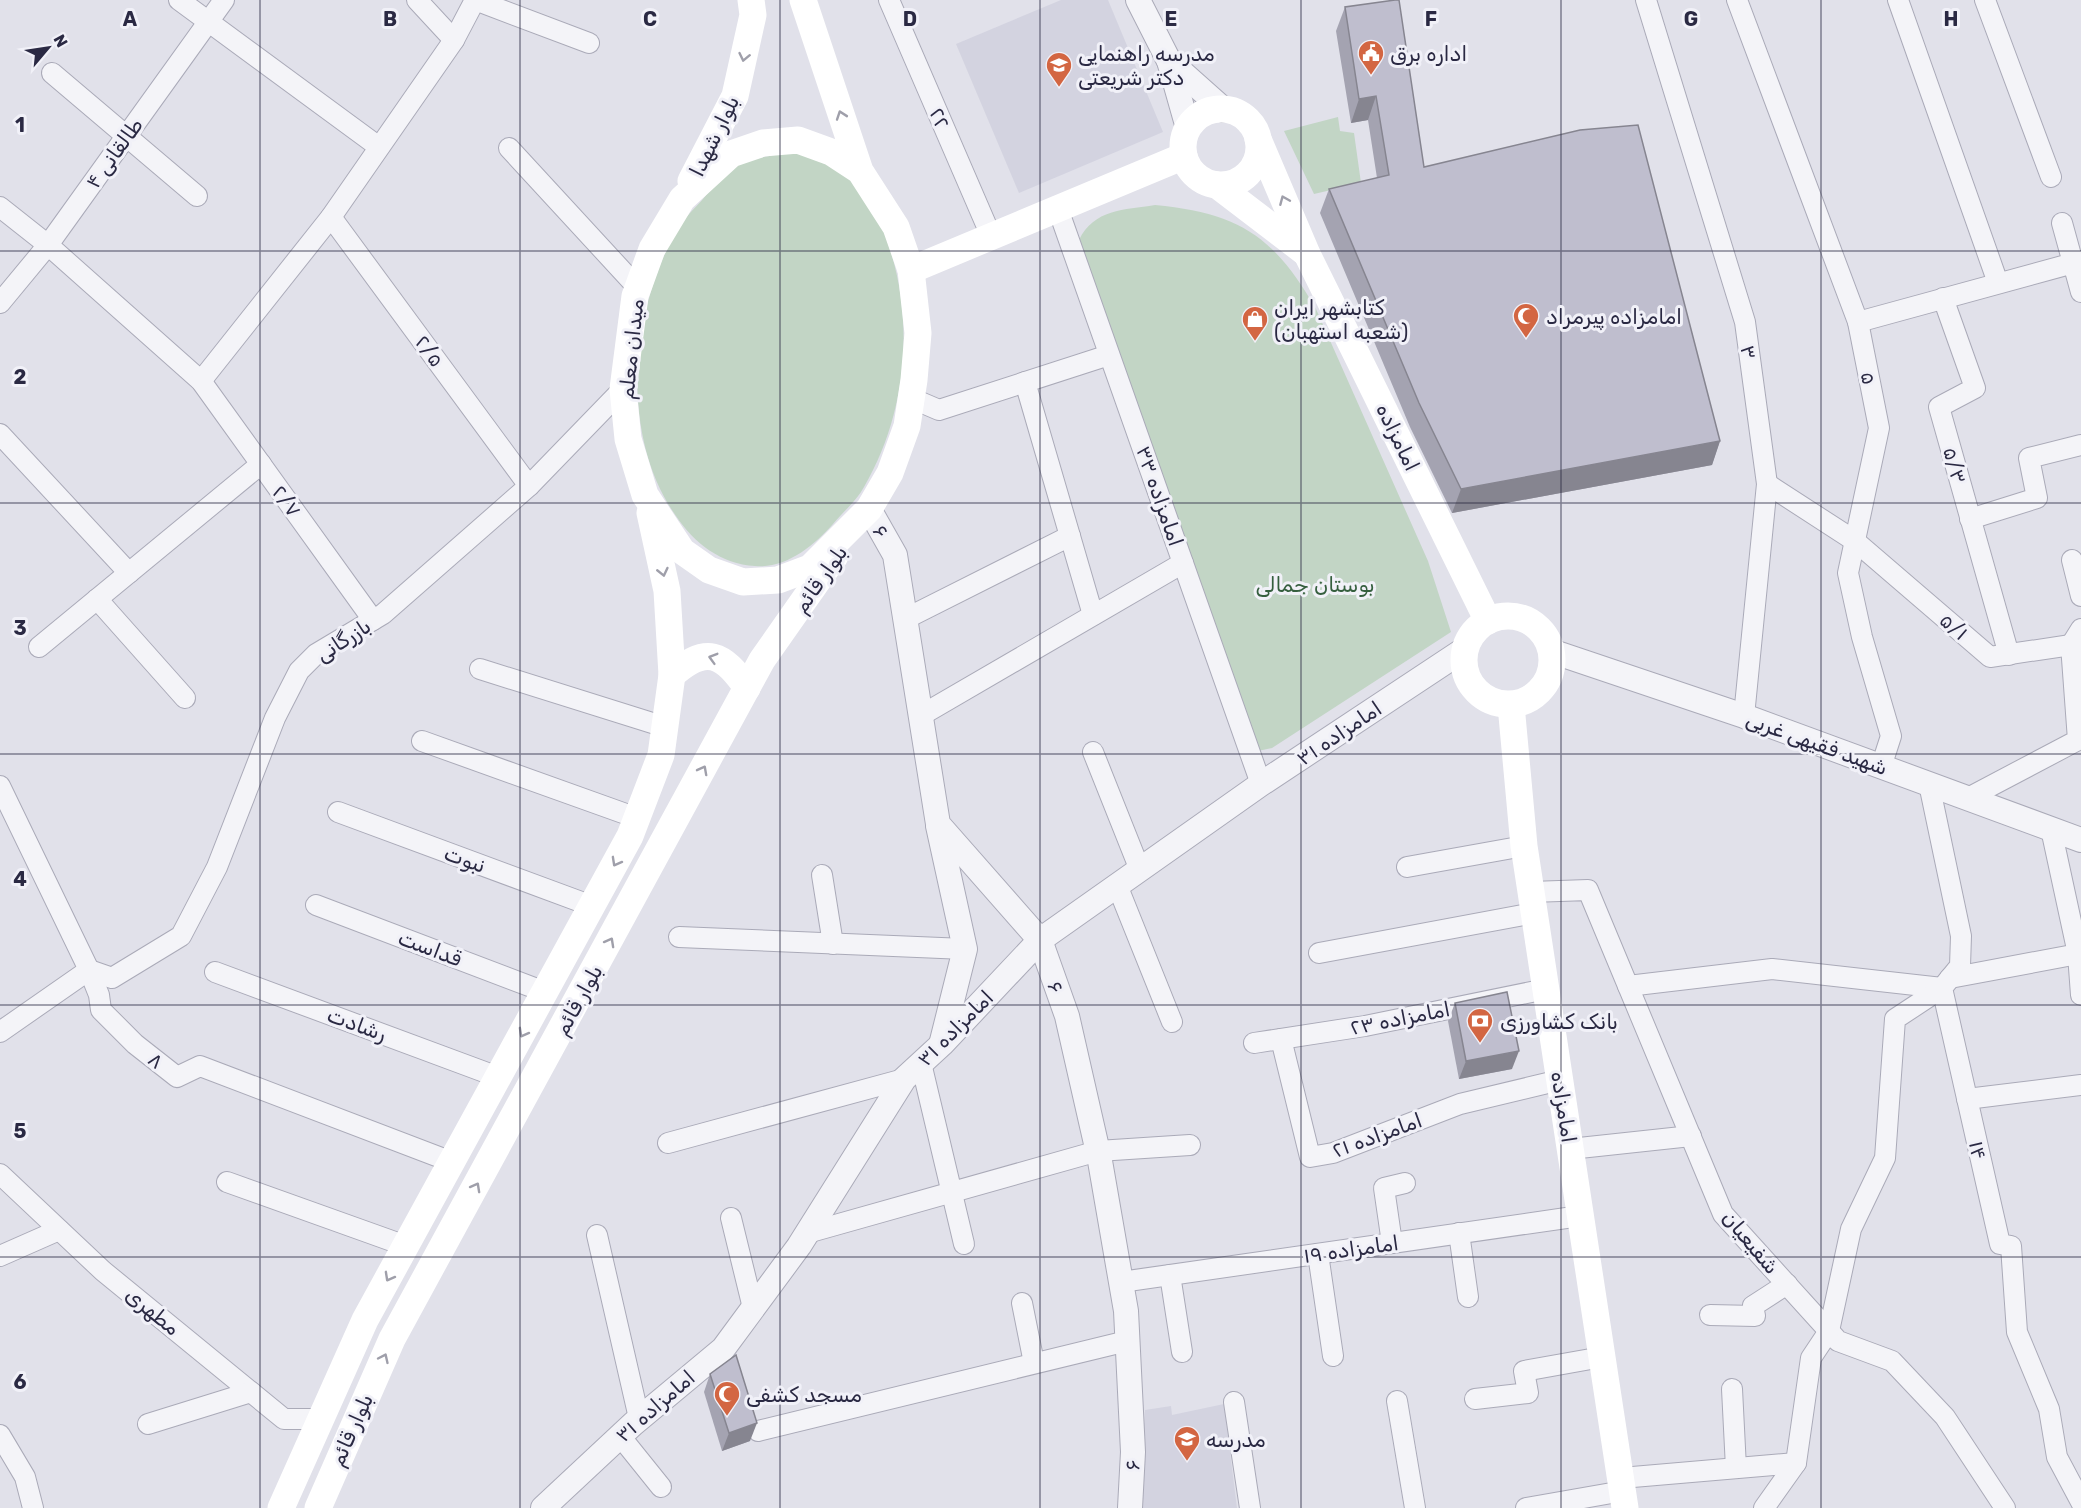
<svg xmlns="http://www.w3.org/2000/svg" width="2081" height="1508" viewBox="0 0 2081 1508" font-family="Rubik,Vazirmatn,sans-serif">
<style>
.built{fill:#d3d3e0}
.green{fill:#c2d5c5}
.lines{fill:none;stroke-linecap:round;stroke-linejoin:round}
.minor-casing{stroke:#aaaab8;stroke-width:22}
.tertiary-casing{stroke:#aaaab8;stroke-width:26}
.minor{stroke:#f4f4f8;stroke-width:20}
.tertiary{stroke:#f4f4f8;stroke-width:24}
.secondary{stroke:#fff;stroke-width:27}
.wall{fill:#a4a3b1}
.shaded-wall{fill:#868590}
.building{fill:#bfbece;stroke:#868590;stroke-width:1.5}
.oneway{stroke:#9f9faa}
.grid{fill:none;stroke:#2a2943;stroke-width:1.5;stroke-opacity:0.55}
.labels{text-anchor:middle;dominant-baseline:central;stroke-width:6;stroke-linejoin:round;paint-order:stroke}
.poi-label{font-size:21px;fill:#2a2943;stroke:#f1f1f8;text-anchor:start}
.street-label{font-size:21px;fill:#2a2943;stroke:#f1f1f8}
.park-label{font-size:21px;fill:#355f3e;stroke:#f1f1f8}
.grid-label{font-size:20px;text-anchor:middle;font-weight:bold;fill:#2a2943;stroke:#f1f1f8;stroke-width:6;stroke-linejoin:round;paint-order:stroke}
</style>
<rect width="100%" height="100%" fill="#e1e1ea"/>
<g class="built">
<polygon points="1061,0 1108,0 1163,132 1019,193 956,44"/>
<polygon points="1224,1404 1237,1508 1140,1508 1145,1410 1171,1406 1172,1415"/>
</g>
<g class="green">
<polygon points="1338,117 1340,131 1354,133 1361,183 1314,194 1284,131"/>
<path d="M790 151C813 159 839 166 857 185 873 202 882 225 889 246 915 325 906 415 864 487 857 500 843 512 833 524 814 546 785 569 755 566 721 564 694 543 676 516 619 435 630 311 678 228 684 218 695 208 703 199 713 187 727 169 742 163 756 157 775 156 790 151Z"/>
<path d="M1155 205C1239 213 1274 236 1316 309L1428 561 1451 632 1272 748 1253 752 1079 240C1094 209 1124 210 1155 205Z"/>
</g>
<g class="lines">
<g class="minor-casing">
<g id="minor">
<polyline points="179,0 379,147"/>
<polyline points="417,0 454,40"/>
<polyline points="889,0 991,236"/>
<polyline points="1646,0 1745,322 1767,484 1744,716"/>
<polyline points="1737,0 1858,322 1879,428 1848,573 1862,637 1891,736 1881,767"/>
<polyline points="1898,0 1998,283"/>
<polyline points="1985,0 2051,177"/>
<polyline points="52,73 197,196"/>
<polyline points="509,148 638,288"/>
<polyline points="0,207 48,245 201,381 373,620"/>
<polyline points="1058,209 1261,784"/>
<polyline points="331,217 529,486"/>
<polyline points="2062,223 2081,292"/>
<polyline points="1943,298 1975,388 1939,407 2009,655"/>
<polyline points="0,303 48,245 224,0"/>
<polyline points="1858,322 2081,261"/>
<polyline points="201,381 331,217 454,40 475,0 589,43"/>
<polyline points="1025,382 1093,615"/>
<polyline points="911,398 939,410 1109,355"/>
<polyline points="0,434 129,573"/>
<polyline points="1767,484 1855,541 1990,657 2071,645"/>
<polyline points="1970,519 2037,498 2029,458 2081,445"/>
<polyline points="2072,560 2081,596"/>
<polyline points="97,599 185,698"/>
<polyline points="905,619 1070,536"/>
<polyline points="2071,645 2081,629"/>
<polyline points="39,647 261,464"/>
<polyline points="480,669 665,727"/>
<polyline points="920,716 1183,563"/>
<polyline points="422,741 637,818"/>
<polyline points="1093,752 1140,870"/>
<polyline points="1929,784 1961,936 1960,966 1942,988 2000,1244 2011,1246 2017,1332 2049,1409 2057,1457 2081,1502"/>
<polyline points="0,786 89,970 99,995 101,1010 135,1044 177,1077 200,1066 452,1162"/>
<polyline points="1968,798 2078,740 2071,645"/>
<polyline points="338,812 592,906"/>
<polyline points="2051,829 2078,954 2081,995"/>
<polyline points="1407,867 1524,846"/>
<polyline points="822,875 833,944"/>
<polyline points="1117,885 1172,1022"/>
<polyline points="1531,892 1588,890 1723,1214 1838,1341 1892,1361 1945,1417 2005,1508"/>
<polyline points="316,905 545,992"/>
<polyline points="679,937 965,949"/>
<polyline points="1319,953 1534,913"/>
<polyline points="89,970 112,978 181,936 217,867 275,718 299,671 316,654 383,614 529,486 623,389"/>
<polyline points="215,972 498,1077"/>
<polyline points="1950,978 2078,954"/>
<polyline points="1628,986 1772,969 1942,988"/>
<polyline points="0,1032 89,970"/>
<polyline points="1281,1039 1310,1157 1333,1153 1460,1104 1560,1080"/>
<polyline points="1254,1043 1365,1026 1546,989"/>
<polyline points="921,1063 964,1244"/>
<polyline points="1967,1099 2081,1085"/>
<polyline points="668,1143 904,1079"/>
<polyline points="1570,1149 1691,1136"/>
<polyline points="0,1174 103,1271 284,1419 319,1419"/>
<polyline points="227,1182 406,1246"/>
<polyline points="731,1218 753,1308"/>
<polyline points="807,1233 1098,1151 1190,1145"/>
<polyline points="1459,1233 1468,1297"/>
<polyline points="597,1235 639,1418"/>
<polyline points="1392,1243 1384,1188 1405,1183"/>
<polyline points="1318,1254 1333,1356"/>
<polyline points="0,1256 59,1230"/>
<polyline points="1170,1275 1182,1352"/>
<polyline points="1121,1282 1580,1216"/>
<polyline points="1022,1303 1034,1363"/>
<polyline points="1710,1315 1755,1316 1753,1306 1787,1284"/>
<polyline points="1732,1389 1736,1468"/>
<polyline points="1475,1399 1528,1393 1524,1371 1602,1357"/>
<polyline points="1397,1401 1415,1508"/>
<polyline points="1234,1402 1250,1508"/>
<polyline points="148,1424 251,1392"/>
<polyline points="758,1431 1127,1341"/>
<polyline points="0,1435 25,1477 33,1508"/>
<polyline points="620,1436 661,1487"/>
<polyline points="1621,1478 1796,1463"/>
<polyline points="1526,1508 1623,1491"/>
<polyline points="1764,1508 1796,1463 1811,1358 1829,1331 1851,1229 1885,1158 1895,1019 1942,988"/>
</g>
</g>
<g class="tertiary-casing">
<g id="tertiary">
<polyline points="1138,0 1169,61 1188,128"/>
<polyline points="1169,61 1224,110"/>
<polyline points="869,509 895,555 938,824 1040,940 1067,1016 1100,1161 1126,1311 1133,1452 1130,1508"/>
<polyline points="1551,651 1744,716 2081,840"/>
<polyline points="938,826 965,949 942,1041"/>
<polyline points="543,1508 633,1424 723,1349 799,1246 904,1079 942,1044 1040,940 1261,784 1465,649"/>
</g>
</g>
<use href="#minor" class="minor"/>
<use href="#tertiary" class="tertiary"/>
<g class="secondary">
<polyline points="803,0 860,171 896,227 911,270 918,333 914,380 907,426 890,473 869,509 810,568 778,580 743,582 709,570 682,551 645,495 628,439 623,389 635,296 652,249 682,199 731,154 763,143 798,140 831,152 860,171"/>
<circle cx="1221" cy="147" r="38"/>
<polyline points="1258,139 1307,254 1488,621"/>
<polyline points="691,181 735,96 753,15 751,0"/>
<polyline points="1217,185 1306,253"/>
<polyline points="911,270 1184,156"/>
<circle cx="1508" cy="660" r="44"/>
<path d="M672 675C706 645 723 653 747 688"/>
<polyline points="1511,705 1524,846 1625,1508"/>
<polyline points="281,1508 365,1320 630,836 661,755 672,675 667,591 650,513"/>
<polyline points="318,1508 392,1339 762,660 835,556"/>
</g>
</g>
<g class="wall">
<polygon points="1345,7 1424,167 1720,441 1712,465 1452,513 1410,427 1320,213 1329,189 1377,178 1368,120 1351,123 1336,31"/>
<polygon points="1455,1003 1512,1069 1459,1079 1448,1021"/>
<polygon points="710,1374 750,1441 722,1451 704,1392"/>
</g>
<g class="shaded-wall">
<polygon points="1376,96 1368,120 1351,123 1359,99"/>
<polygon points="1720,441 1712,465 1452,513 1461,489"/>
<polygon points="1519,1051 1512,1069 1459,1079 1466,1061"/>
<polygon points="757,1423 750,1441 722,1451 729,1433"/>
</g>
<g class="building">
<polygon points="1395,0 1399,0 1424,167 1580,130 1638,125 1720,441 1461,489 1419,403 1329,189 1389,175 1376,96 1359,99 1345,7"/>
<polygon points="1507,992 1519,1051 1466,1061 1455,1003"/>
<polygon points="736,1355 757,1423 729,1433 710,1374"/>
</g>
<defs><path id="oneway-chevron" d="M-2-3.5L2.5 0L-2 3.5" fill="none" stroke-width="1.6" stroke-linecap="round" stroke-linejoin="round" transform="scale(1.5)"/></defs>
<g class="oneway">
<use href="#oneway-chevron" transform="translate(744 57) rotate(102)"/>
<use href="#oneway-chevron" transform="translate(841 115) rotate(-109)"/>
<use href="#oneway-chevron" transform="translate(1284 200) rotate(-113)"/>
<use href="#oneway-chevron" transform="translate(663 572) rotate(77)"/>
<use href="#oneway-chevron" transform="translate(713 658) rotate(-164)"/>
<use href="#oneway-chevron" transform="translate(703 770) rotate(-62)"/>
<use href="#oneway-chevron" transform="translate(616 862) rotate(119)"/>
<use href="#oneway-chevron" transform="translate(610 942) rotate(-61)"/>
<use href="#oneway-chevron" transform="translate(523 1033) rotate(119)"/>
<use href="#oneway-chevron" transform="translate(476 1187) rotate(-61)"/>
<use href="#oneway-chevron" transform="translate(389 1277) rotate(119)"/>
<use href="#oneway-chevron" transform="translate(384 1358) rotate(-65)"/>
</g>
<path class="grid" d="M260 0V1508M520 0V1508M780 0V1508M1040 0V1508M1301 0V1508M1561 0V1508M1821 0V1508M0 251H2081M0 503H2081M0 754H2081M0 1005H2081M0 1257H2081"/>
<defs>
<g id="civic-pin" transform="scale(1.35)"><path d="M0 17L-7.5 6A9.5 9.5 0 1 1 7.5 6Z" fill="#d36642" stroke="#f1f1f8"/><path d="M-.6-6.5H3V-4.5H.6V-3L4-1V1h2V6H-6V1h2V-1L-.6-3ZM-1.2 2.5V6h2.4V2.5Z" fill="#fff"/></g>
<g id="school-pin" transform="scale(1.35)"><path d="M0 17L-7.5 6A9.5 9.5 0 1 1 7.5 6Z" fill="#d36642" stroke="#f1f1f8"/><path d="M0-5L7-2L0 1L-7-2ZM-4 1L0 2.5L4 1V4Q0 6-4 4Z" fill="#fff"/></g>
<g id="mosque-pin" transform="scale(1.35)"><path d="M0 17L-7.5 6A9.5 9.5 0 1 1 7.5 6Z" fill="#d36642" stroke="#f1f1f8"/><path d="M3.5-4.9A6 6 0 1 0 3.5 4.9A5 5 0 1 1 3.5-4.9Z" fill="#fff"/></g>
<g id="shop-pin" transform="scale(1.35)"><path d="M0 17L-7.5 6A9.5 9.5 0 1 1 7.5 6Z" fill="#d36642" stroke="#f1f1f8"/><path d="M-5-2.5h2.3a2.7 3.5 0 0 1 5.4 0H5L5.5 6h-11ZM-1.5-2.5h3a1.5 2.3 0 0 0-3 0Z" fill="#fff"/></g>
<g id="bank-pin" transform="scale(1.35)"><path d="M0 17L-7.5 6A9.5 9.5 0 1 1 7.5 6Z" fill="#d36642" stroke="#f1f1f8"/><path d="M-6-4H6V4H-6ZM0-2.3a2.3 2.3 0 1 0 0 4.6a2.3 2.3 0 1 0 0-4.6Z" fill="#fff"/></g>
</defs>
<g fill-rule="evenodd">
<use href="#civic-pin" x="1371" y="53"/>
<use href="#school-pin" x="1059" y="65"/>
<use href="#mosque-pin" x="1526" y="316"/>
<use href="#shop-pin" x="1255" y="319"/>
<use href="#bank-pin" x="1480" y="1021"/>
<use href="#mosque-pin" x="727" y="1394"/>
<use href="#school-pin" x="1187" y="1439"/>
</g>
<g class="labels">
<g class="poi-label">
<text x="1078" y="53">مدرسه راهنمایی<tspan x="1078" dy="24">دکتر شریعتی</tspan></text>
<text x="1390" y="53">اداره برق</text>
<text x="1274" y="307">کتابشهر ایران<tspan x="1274" dy="24">(شعبه استهبان)</tspan></text>
<text x="1546" y="316">امامزاده پیرمراد</text>
<text x="1500" y="1021">بانک کشاورزی</text>
<text x="746" y="1394">مسجد کشفی</text>
<text x="1206" y="1439">مدرسه</text>
</g>
<g class="street-label">
<text transform="translate(940 118) rotate(67)">۲۲</text>
<text transform="translate(714 136) rotate(-64)">بلوار شهدا</text>
<text transform="translate(114 153) rotate(-54)">طالقانی ۴</text>
<text transform="translate(631 349) rotate(-84)">میدان معلم</text>
<text transform="translate(430 351) rotate(54)">۲/۵</text>
<text transform="translate(1749 352) rotate(82)">۳</text>
<text transform="translate(1869 378) rotate(79)">۵</text>
<text transform="translate(1398 437) rotate(64)">امامزاده</text>
<text transform="translate(1955 465) rotate(74)">۵/۳</text>
<text transform="translate(1160 496) rotate(71)">امامزاده ۳۳</text>
<text transform="translate(287 501) rotate(54)">۲/۷</text>
<text transform="translate(881 531) rotate(60)">۶</text>
<text transform="translate(820 579) rotate(-55)">بلوار قائم</text>
<text transform="translate(1954 626) rotate(41)">۵/۱</text>
<text transform="translate(343 640) rotate(-33)">بازرگانی</text>
<text transform="translate(1339 733) rotate(-34)">امامزاده ۳۱</text>
<text transform="translate(1817 743) rotate(20)">شهید فقیهی غربی</text>
<text transform="translate(465 859) rotate(20)">نبوت</text>
<text transform="translate(430 948) rotate(21)">قداست</text>
<text transform="translate(1056 987) rotate(70)">۶</text>
<text transform="translate(578 1000) rotate(-61)">بلوار قائم</text>
<text transform="translate(1400 1018) rotate(-11)">امامزاده ۲۳</text>
<text transform="translate(357 1024) rotate(20)">رشادت</text>
<text transform="translate(955 1028) rotate(-45)">امامزاده ۳۱</text>
<text transform="translate(156 1060) rotate(38)">۸</text>
<text transform="translate(1564 1107) rotate(81)">امامزاده</text>
<text transform="translate(1377 1135) rotate(-20)">امامزاده ۲۱</text>
<text transform="translate(1978 1150) rotate(77)">۱۴</text>
<text transform="translate(1751 1242) rotate(50)">شفیعیان</text>
<text transform="translate(1351 1249) rotate(-8)">امامزاده ۱۹</text>
<text transform="translate(153 1311) rotate(39)">مطهری</text>
<text transform="translate(655 1406) rotate(-41)">امامزاده ۳۱</text>
<text transform="translate(351 1430) rotate(-66)">بلوار قائم</text>
<text transform="translate(1132 1465) rotate(-88)">۶</text>
</g>
<g class="park-label">
<text x="1315" y="584">بوستان جمالی</text>
</g>
</g>
<g class="grid-label">
<text x="130" y="26">A</text>
<text x="390" y="26">B</text>
<text x="650" y="26">C</text>
<text x="910" y="26">D</text>
<text x="1171" y="26">E</text>
<text x="1431" y="26">F</text>
<text x="1691" y="26">G</text>
<text x="1951" y="26">H</text>
<text x="20" y="132">1</text>
<text x="20" y="384">2</text>
<text x="20" y="635">3</text>
<text x="20" y="886">4</text>
<text x="20" y="1138">5</text>
<text x="20" y="1389">6</text>
</g>
<g transform="translate(48 48) rotate(61)" stroke="#f1f1f8" stroke-width="4.5" paint-order="stroke">
<path d="M0-4.5L10 22L0 15L-10 22Z" fill="#2a2943"/>
<text y="-9" font-size="16" font-weight="bold" text-anchor="middle" fill="#2a2943">N</text>
</g>
</svg>
